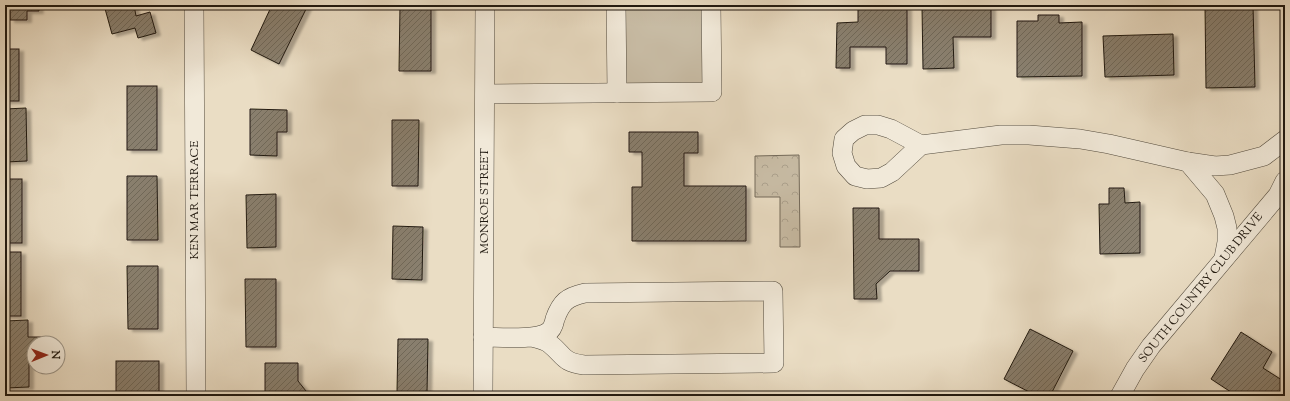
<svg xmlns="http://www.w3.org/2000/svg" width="1290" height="401" viewBox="0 0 1290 401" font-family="'Sorts Mill Goudy',serif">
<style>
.green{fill:#c8bca5;stroke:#746a5a}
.forest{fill:url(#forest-crowns);stroke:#746a5a}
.building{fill:url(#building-hatch);stroke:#201910;filter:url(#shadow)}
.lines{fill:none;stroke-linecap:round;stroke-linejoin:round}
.minor-casing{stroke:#524a3d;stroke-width:20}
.minor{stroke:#f1e9d9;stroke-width:19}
.labels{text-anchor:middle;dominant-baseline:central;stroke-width:3;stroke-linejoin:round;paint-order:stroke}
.street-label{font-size:12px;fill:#201910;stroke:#f1e9d9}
</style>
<defs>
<pattern id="forest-crowns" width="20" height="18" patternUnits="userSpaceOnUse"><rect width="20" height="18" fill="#c8bca5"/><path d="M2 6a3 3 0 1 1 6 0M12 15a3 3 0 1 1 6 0" fill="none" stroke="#aca18d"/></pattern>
<pattern id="building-hatch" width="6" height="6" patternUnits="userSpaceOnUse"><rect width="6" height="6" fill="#897f6e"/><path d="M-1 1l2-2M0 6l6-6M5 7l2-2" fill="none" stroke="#706759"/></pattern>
<filter id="shadow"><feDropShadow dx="4.5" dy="2.5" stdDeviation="1" flood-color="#0004"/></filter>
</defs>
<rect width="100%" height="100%" fill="#eaddc4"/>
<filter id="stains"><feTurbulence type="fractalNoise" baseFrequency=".005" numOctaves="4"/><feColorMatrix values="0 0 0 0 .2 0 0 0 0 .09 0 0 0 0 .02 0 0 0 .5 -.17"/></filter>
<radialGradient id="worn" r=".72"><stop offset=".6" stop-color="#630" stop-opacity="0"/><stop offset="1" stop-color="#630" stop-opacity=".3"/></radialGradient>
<polygon class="green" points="616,5 711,5 712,92 617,93"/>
<polygon class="forest" points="799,155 800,247 780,247 780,197 755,197 755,156"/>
<g class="building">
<polygon points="5,5 38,5 39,11 27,11 27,20 10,20 10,11 5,11"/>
<polygon points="104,5 134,5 136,16 150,12 156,33 138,38 135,28 112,34"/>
<polygon points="272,5 308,5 279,64 251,50"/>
<polygon points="400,5 431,5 431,71 399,71"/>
<polygon points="1253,5 1255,87 1206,88 1205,6"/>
<polygon points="991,6 991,37 953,37 954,68 923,69 922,7"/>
<polygon points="858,7 907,7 907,64 886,64 886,47 850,47 850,68 836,68 837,23 858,22"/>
<polygon points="1038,15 1059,15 1059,23 1082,22 1082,76 1017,77 1017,21 1038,21"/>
<polygon points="1173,34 1174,75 1105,77 1103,36"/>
<rect x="5" y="49" width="14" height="52"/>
<rect x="127" y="86" width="30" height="64"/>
<polygon points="26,108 27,161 5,162 5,109"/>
<polygon points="250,109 287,110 287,132 277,132 277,156 250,155"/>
<polygon points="392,120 419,120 418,186 392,186"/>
<polygon points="629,132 698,132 698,153 684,153 684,186 746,186 746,241 632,241 632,187 642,187 642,152 629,152"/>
<polygon points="127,176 157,176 158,240 127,240"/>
<rect x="5" y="179" width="17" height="64"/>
<polygon points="1109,188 1124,188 1125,203 1140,202 1140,253 1100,254 1099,204 1109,204"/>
<polygon points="276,194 276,247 247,248 246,195"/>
<polygon points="853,208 879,208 879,239 919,239 919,271 890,271 876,284 877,299 854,299"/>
<polygon points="393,226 423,227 422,280 392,279"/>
<rect x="5" y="252" width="16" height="64"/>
<polygon points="127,266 158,266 158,329 128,329"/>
<polygon points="245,279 276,279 276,347 246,347"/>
<polygon points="28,320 28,337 41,337 41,343 34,343 34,361 29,361 29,387 5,388 5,321"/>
<polygon points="1030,329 1073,351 1050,396 1037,396 1004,379"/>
<polygon points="1241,332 1272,352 1263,368 1285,382 1284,396 1237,396 1211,379"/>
<polygon points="398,339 428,339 427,393 397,392"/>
<rect x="116" y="361" width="43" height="35"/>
<polygon points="265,363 298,363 298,381 310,396 265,396"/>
</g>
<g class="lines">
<g class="minor-casing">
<g id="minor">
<polyline points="194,5 196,396"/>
<polyline points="616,5 617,93"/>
<polyline points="485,94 712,92 711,5"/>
<polyline points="921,145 892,172 881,178 867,179 855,176 846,166 842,153 844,139 853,131 865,125 878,125 891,129 921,145 1001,135 1029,135 1080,139 1109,144 1188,162 1215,166 1230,165 1264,156 1285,140"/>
<polyline points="1188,162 1215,194 1224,216 1227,228 1227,242 1224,258"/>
<path d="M483 337C499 337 535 341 548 332 552 330 554 324 555 319 561 302 567 297 585 293L773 291 774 363 584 365C562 362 565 356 550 344 545 340 538 339 532 337"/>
<polyline points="483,396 485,5"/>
<polyline points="1120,396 1135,369 1151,346 1278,195 1285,181"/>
</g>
</g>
<use href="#minor" class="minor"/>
</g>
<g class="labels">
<g class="street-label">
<text transform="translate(195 200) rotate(-90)">KEN MAR TERRACE</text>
<text transform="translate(485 201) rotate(-90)">MONROE STREET</text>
<text transform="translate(1201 288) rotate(-51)">SOUTH COUNTRY CLUB DRIVE</text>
</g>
</g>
<rect width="1290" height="401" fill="none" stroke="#eaddc4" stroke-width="20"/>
<rect x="6" y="6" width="1278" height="389" fill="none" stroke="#201910" stroke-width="2"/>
<rect x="10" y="10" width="1270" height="381" fill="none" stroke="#201910"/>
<g transform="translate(46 355) rotate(89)"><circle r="19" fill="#f1e9d9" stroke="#9d9689"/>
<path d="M0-3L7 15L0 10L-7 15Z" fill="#8f2418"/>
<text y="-6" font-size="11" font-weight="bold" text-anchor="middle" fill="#201910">N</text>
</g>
<rect width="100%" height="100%" filter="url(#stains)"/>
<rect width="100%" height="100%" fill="url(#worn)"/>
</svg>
